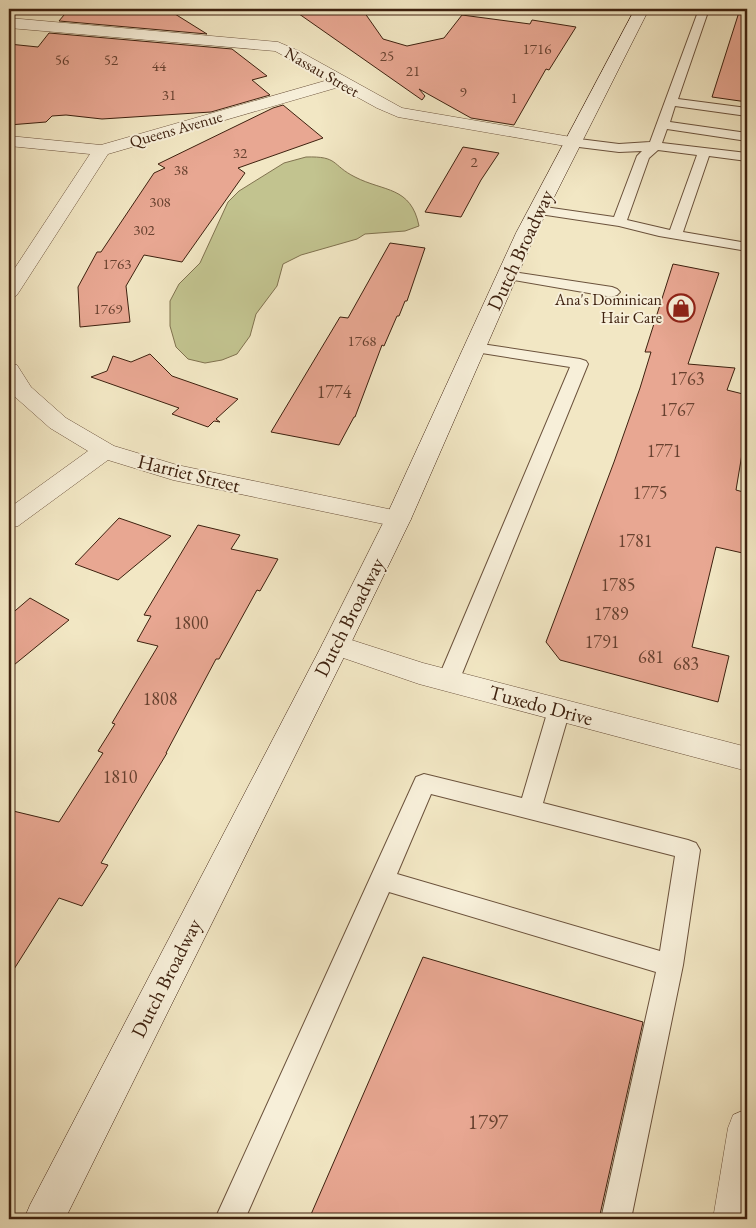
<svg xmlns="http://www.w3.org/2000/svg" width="756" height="1228" viewBox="0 0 756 1228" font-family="'EB Garamond',serif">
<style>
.green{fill:#c2c38f;stroke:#80724f}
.building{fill:#e8a792;stroke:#3e210f}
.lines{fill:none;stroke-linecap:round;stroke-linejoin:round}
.service-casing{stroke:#6b523c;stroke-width:2}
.minor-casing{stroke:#6b523c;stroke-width:1}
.secondary-casing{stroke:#3e210f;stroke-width:1}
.service{fill:#f7efd9;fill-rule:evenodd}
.minor{fill:#f7efd9;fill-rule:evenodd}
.secondary{fill:#f7efd9;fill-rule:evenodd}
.labels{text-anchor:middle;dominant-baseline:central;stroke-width:4;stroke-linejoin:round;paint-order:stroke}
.far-number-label{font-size:15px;fill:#684230}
.far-street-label{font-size:16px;fill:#3e210f;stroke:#f7efd9}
.far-poi-label{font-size:16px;fill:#3e210f;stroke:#f7efd9;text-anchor:end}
.number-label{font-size:18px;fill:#684230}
.street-label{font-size:20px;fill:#3e210f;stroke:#f7efd9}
.near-number-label{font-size:21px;fill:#684230}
</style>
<rect width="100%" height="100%" fill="#f2e7c4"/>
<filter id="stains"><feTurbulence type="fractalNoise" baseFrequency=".004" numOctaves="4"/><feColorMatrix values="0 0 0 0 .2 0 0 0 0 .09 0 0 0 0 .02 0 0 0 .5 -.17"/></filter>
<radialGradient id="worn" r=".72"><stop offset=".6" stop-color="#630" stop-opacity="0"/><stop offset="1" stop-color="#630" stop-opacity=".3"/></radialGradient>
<path class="green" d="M306 157C339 156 331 165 355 177 384 192 411 186 419 226L405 231 365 234 357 239 301 255 283 264 277 286 256 314 250 336 237 354 222 360 205 363 188 359 176 347 170 326V301L179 284 200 263 228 202 239 191 284 163Z"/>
<g class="building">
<polygon points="69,9 167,9 207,34 59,21"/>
<polygon points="292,9 362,9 383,39 407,46 444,38 462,15 530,24 532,20 576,27 549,70 546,69 514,125 471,118 419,89 425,96 422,100"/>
<polygon points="740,9 747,9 747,102 712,97"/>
<polygon points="49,33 232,49 267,76 252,80 270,95 211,112 102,119 66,115 52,116 46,122 9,125 9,44 38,47"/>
<polygon points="283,105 323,138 238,168 245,173 182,262 144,255 126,286 130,322 80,327 78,287 97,252 101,252 154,173 165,168 158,164 273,108"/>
<polygon points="463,147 499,153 481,180 461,217 425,212"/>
<polygon points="390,243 425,248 407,301 405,301 399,316 397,316 384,346 382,345 355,417 354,417 339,445 271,432 340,317 348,318"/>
<polygon points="673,264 719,273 688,364 735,368 727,390 747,395 747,424 736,490 747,493 747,554 716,547 692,647 729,656 718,702 560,660 546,642 614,462 640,388 651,352 645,352"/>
<polygon points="150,354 172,376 238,399 216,419 220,422 214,421 208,427 172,414 179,408 91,377 107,371 113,356 131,362"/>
<polygon points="119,518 171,536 118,580 75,564"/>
<polygon points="198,525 240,535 231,549 278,559 260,591 257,590 219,659 216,659 166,753 167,753 101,863 108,865 82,906 59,898 9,977 9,810 59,822 103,753 98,751 115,724 112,723 158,646 137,641 151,616 144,615"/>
<polygon points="30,598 69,620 9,669 9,616"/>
<polygon points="423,957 643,1022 599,1219 309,1219"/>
</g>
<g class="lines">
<g class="service-casing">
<g id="service">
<path d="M699 9H709L678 99 747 108V116L675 106 670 122 747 133V141L667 129 662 143 747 153V161L709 156 683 232 747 243V251L659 236 619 226 533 213 531 210 533 207 538 206 614 217 637 156 642 151 619 152 571 146 565 142 571 138 619 144 650 142ZM658 150 697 155 670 230 627 220 649 158Z"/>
<polygon points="507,271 612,287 617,289 620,292 617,295 612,297 502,278 500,275 502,272"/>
<polygon points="475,343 580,359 586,361 588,364 459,681 455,687 448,689 441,687 437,681 570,367 469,351 467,348 469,345"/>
<path d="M559 702 567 704 570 710 543 803 688 840 696 843 700 850 683 965 631 1219H601L656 972 389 892 245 1219H215L416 777 424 774 522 798 548 710 551 704ZM431 794 675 856 660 951 397 874Z"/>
</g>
</g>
<g class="minor-casing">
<g id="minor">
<polygon points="9,18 278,42 299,51 402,108 571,137 577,138 580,142 577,146 571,147 398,117 377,108 339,87 108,154 19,292 16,296 9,298 9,277 90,154 9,146 9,136 101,145 328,80 275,51 9,28"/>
<polygon points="9,363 17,365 31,387 66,418 114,446 177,465 398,511 407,513 411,519 407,525 398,527 173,480 108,460 18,526 9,528 9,508 88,451 50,428 14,396 9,388"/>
<polygon points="336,635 423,663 747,747 747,771 419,684 326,652 322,645 326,638"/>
<polygon points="747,1109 747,1219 713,1219 728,1128 733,1115"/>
</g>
</g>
<g class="secondary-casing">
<polygon id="secondary" points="635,9 649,9 536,233 411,519 350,645 65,1219 24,1219 30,1205 322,645 385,519 516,233"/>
</g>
<use href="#service" class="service"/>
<use href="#minor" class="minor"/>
<use href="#secondary" class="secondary"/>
</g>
<defs>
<g id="shop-ring" transform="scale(1.4375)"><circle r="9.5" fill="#f7efd9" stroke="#8f2418" stroke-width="1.5"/><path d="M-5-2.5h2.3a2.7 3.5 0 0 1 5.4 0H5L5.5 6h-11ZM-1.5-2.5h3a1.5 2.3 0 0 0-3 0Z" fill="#8f2418"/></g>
</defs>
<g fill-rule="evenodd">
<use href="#shop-ring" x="681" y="308"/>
</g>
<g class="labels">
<g class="far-number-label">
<text x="537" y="48">1716</text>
<text x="387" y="55">25</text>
<text x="62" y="59">56</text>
<text x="111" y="59">52</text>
<text x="159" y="65">44</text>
<text x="413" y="70">21</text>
<text x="463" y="91">9</text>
<text x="169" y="94">31</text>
<text x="514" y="97">1</text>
<text x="240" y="152">32</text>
<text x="474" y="161">2</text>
<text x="181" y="169">38</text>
<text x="160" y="201">308</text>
<text x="144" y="229">302</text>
<text x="117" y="263">1763</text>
<text x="108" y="308">1769</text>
<text x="362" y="340">1768</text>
</g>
<g class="far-street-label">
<text transform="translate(322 72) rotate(30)">Nassau Street</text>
<text transform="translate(176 129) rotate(-16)">Queens Avenue</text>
</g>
<g class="far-poi-label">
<text x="662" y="299">Ana's Dominican<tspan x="662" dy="18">Hair Care</tspan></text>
</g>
<g class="number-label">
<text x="687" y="378">1763</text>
<text x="334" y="391">1774</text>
<text x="677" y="409">1767</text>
<text x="664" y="450">1771</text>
<text x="650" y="492">1775</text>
<text x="635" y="540">1781</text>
<text x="618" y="584">1785</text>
<text x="611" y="613">1789</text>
<text x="191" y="622">1800</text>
<text x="602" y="641">1791</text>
<text x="651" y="656">681</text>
<text x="686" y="663">683</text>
<text x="160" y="698">1808</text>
<text x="120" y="776">1810</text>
</g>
<g class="street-label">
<text transform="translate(520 250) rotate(-65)">Dutch Broadway</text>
<text transform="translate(189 473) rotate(14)">Harriet Street</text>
<text transform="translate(349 617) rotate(-63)">Dutch Broadway</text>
<text transform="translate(541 705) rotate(15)">Tuxedo Drive</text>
<text transform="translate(166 978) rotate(-63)">Dutch Broadway</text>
</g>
<g class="near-number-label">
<text x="488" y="1121">1797</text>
</g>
</g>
<rect width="756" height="1228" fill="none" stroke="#f2e7c4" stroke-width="30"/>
<rect x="10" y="10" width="736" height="1208" fill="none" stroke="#3e210f" stroke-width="2.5"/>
<rect x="15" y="15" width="726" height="1198" fill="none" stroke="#3e210f"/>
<rect width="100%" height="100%" filter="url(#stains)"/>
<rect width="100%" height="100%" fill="url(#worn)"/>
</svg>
